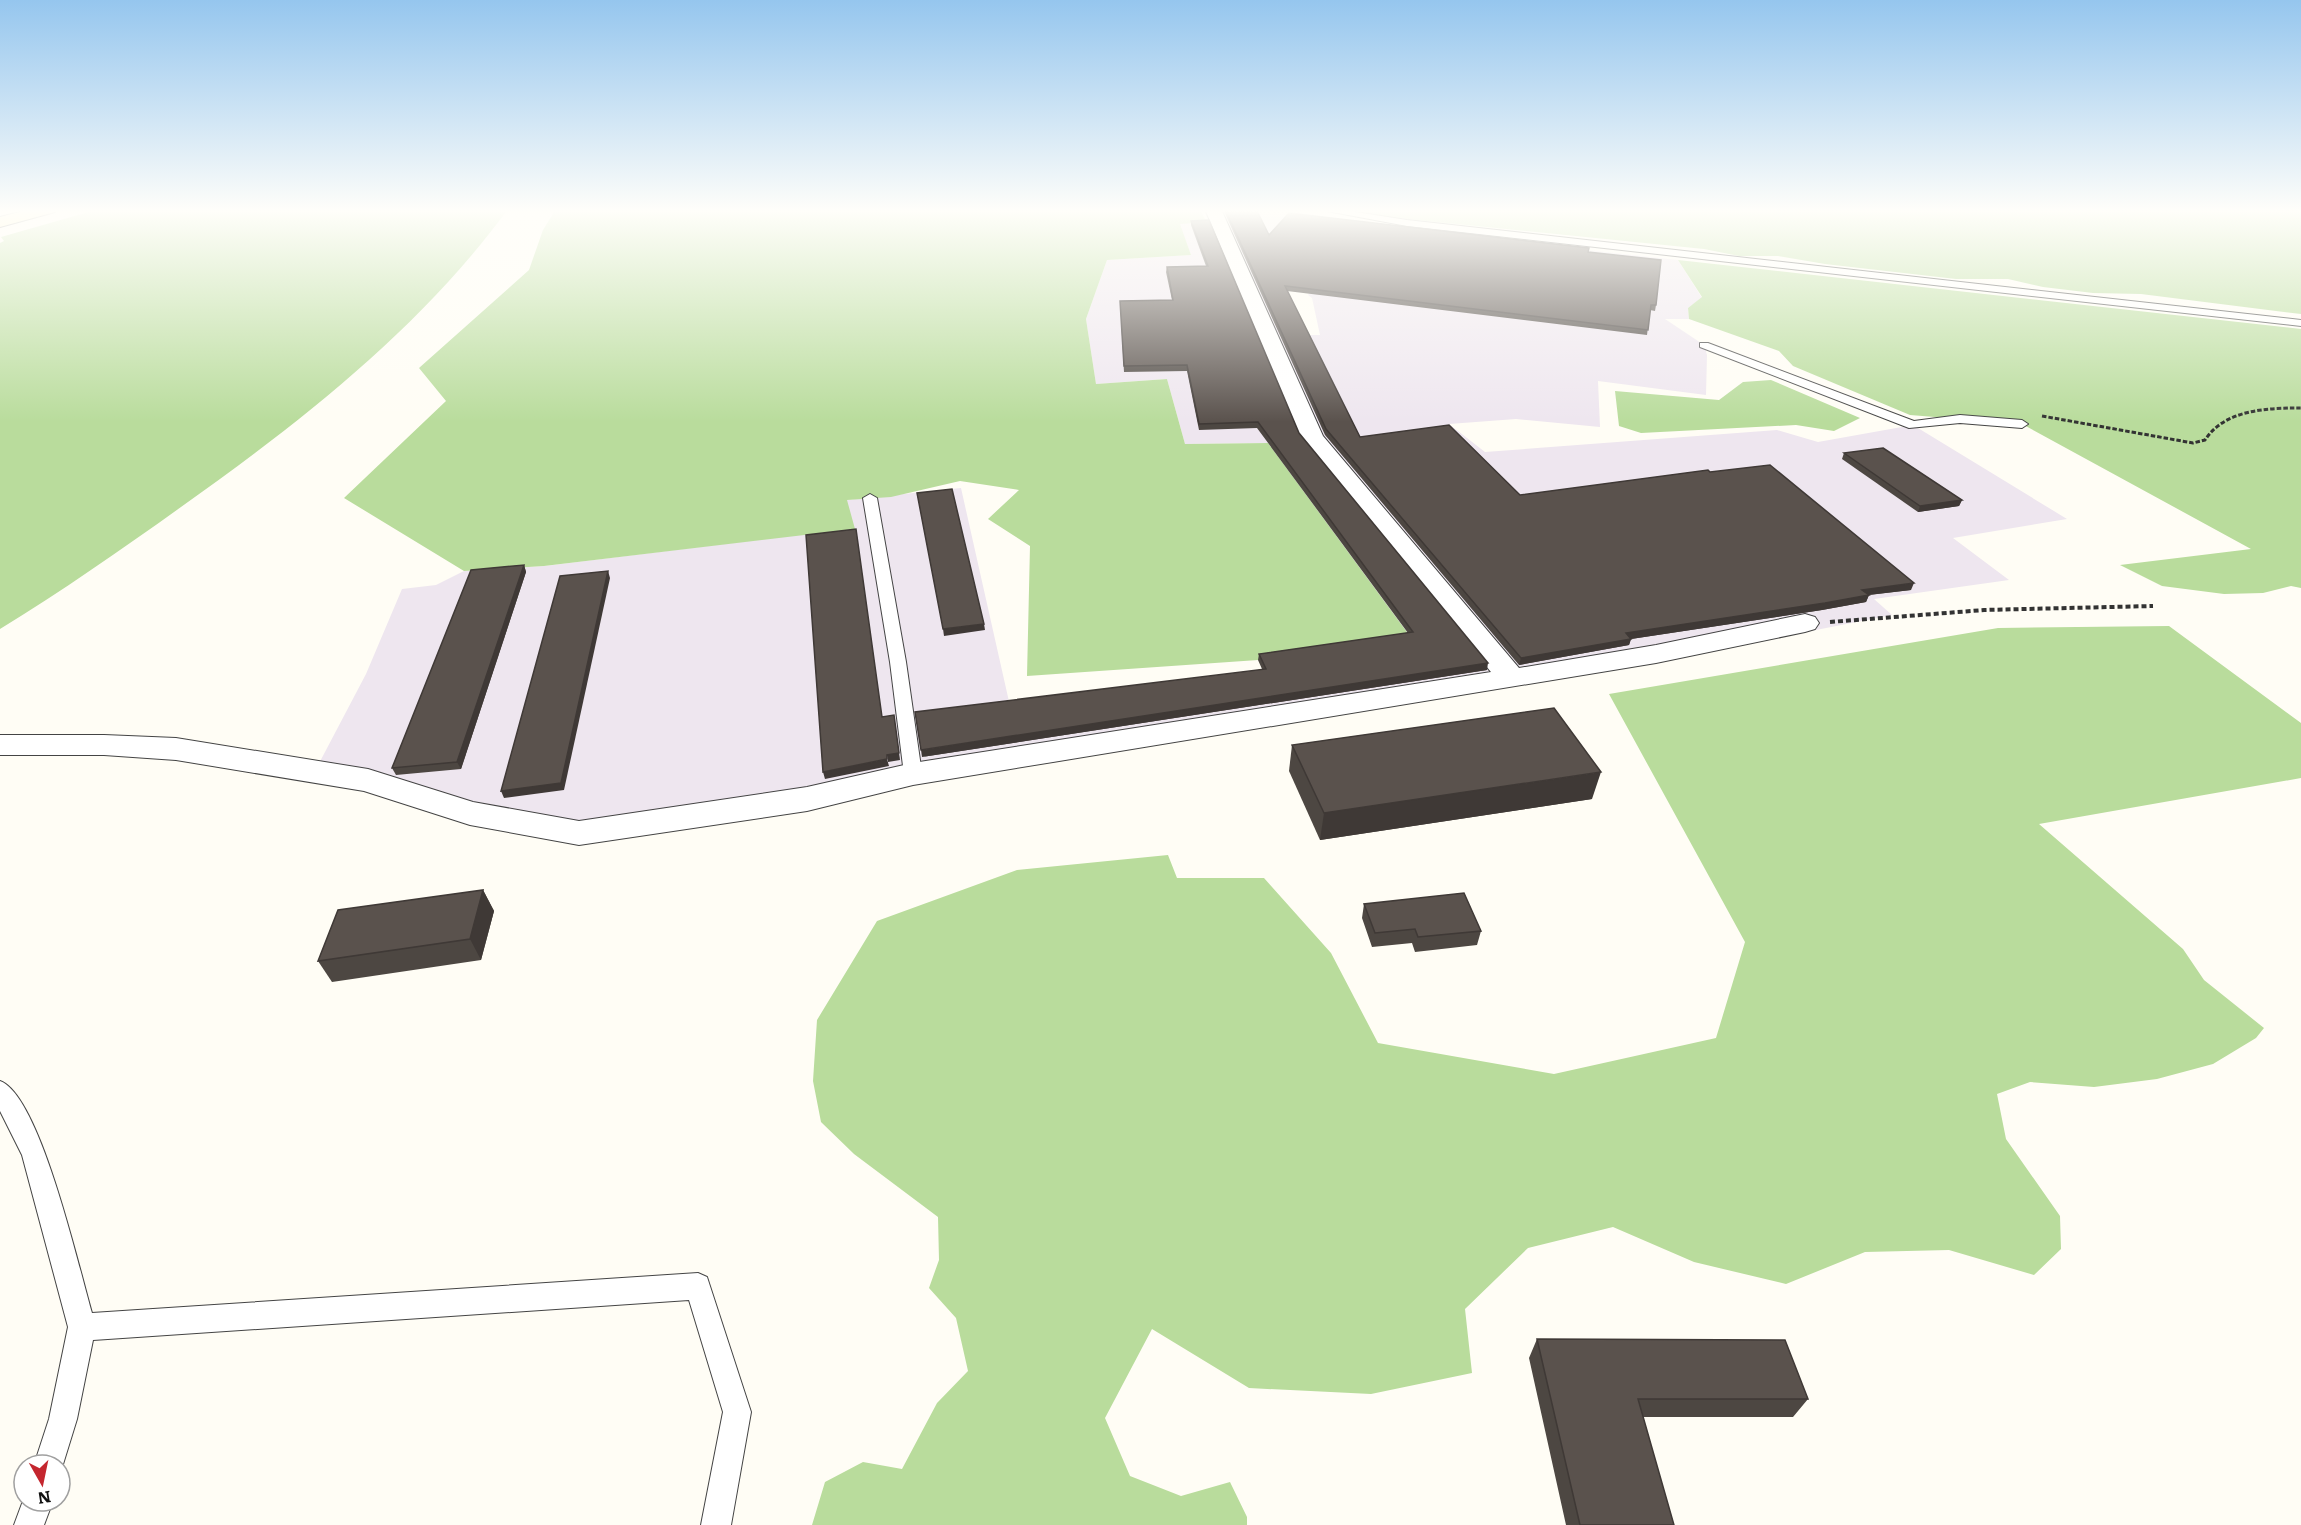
<svg xmlns="http://www.w3.org/2000/svg" width="2301" height="1525" viewBox="0 0 2301 1525" font-family="Literata,serif">
<style>
.industrial{fill:#eee6ef;fill-rule:evenodd}
.forest{fill:#b9dc9c}
.lines{fill:none;stroke-linecap:round;stroke-linejoin:round}
.lane-casing{stroke:#444;stroke-width:2}
.street-casing{stroke:#444;stroke-width:2}
.secondary-casing{stroke:#333;stroke-width:2}
.path-far1{stroke:#333;stroke-width:3;stroke-dasharray:4.5 2;stroke-linecap:butt}
.path{stroke:#333;stroke-width:4;stroke-dasharray:5 3;stroke-linecap:butt}
.lane{fill:#fff;fill-rule:evenodd}
.street{fill:#fff;fill-rule:evenodd}
.secondary{fill:#fff6b0;fill-rule:evenodd}
.wall{fill:#4d4742}
.shaded-wall{fill:#3f3936}
.building{fill:#5a524d;stroke:#3f3936;stroke-width:1.5}
</style>
<rect width="100%" height="100%" fill="#fffdf5"/>
<path class="industrial" d="M1213 209H1275L1450 235 1678 260 1702 298 1688 308 1689 319H1665L1704 345 1707 355 1706 395 1598 381 1600 427 1516 419 1449 424 1485 452 1777 430 1818 442 1913 425 2067 519 1953 538 2009 580 1874 599 1892 615 1663 660 579 833 315 771 366 674 402 589 436 585 464 571 545 566 854 528 846 500 961 488 1010 706 1265 676 1268 443 1185 444 1167 379 1096 384 1086 319 1107 260 1191 255 1179 223 1207 222 1296 436 1250 292ZM1276 274 1316 278 1308 295 1312 298 1320 335H1306Z"/>
<g class="forest">
<path d="M99 209H508C421 328 301 422 181 507 121 550 62 591 0 629V243L4 241 1 237Z"/>
<polygon points="556,209 1199,209 1207,222 1180,224 1191,255 1107,260 1086,319 1096,384 1167,379 1185,444 1268,443 1412,639 1258,660 1027,676 1030,546 988,519 1019,490 960,481 891,497 847,500 855,529 544,566 464,571 344,498 446,401 419,368 529,270 543,230"/>
<polygon points="1337,209 2301,209 2301,314 2141,294 2093,293 2043,287 2008,279 1956,279 1825,264 1778,256 1739,256 1704,249 1407,219"/>
<polygon points="1678,260 2301,329 2301,588 2291,586 2263,593 2224,594 2162,586 2120,565 2251,549 2022,424 1910,415 1793,366 1779,351 1689,319 1688,308 1702,297"/>
<polygon points="1771,380 1860,418 1834,431 1796,425 1641,433 1619,426 1615,391 1719,400 1743,382"/>
<polygon points="2169,626 2301,723 2301,778 2039,824 2183,949 2204,980 2264,1028 2256,1038 2213,1064 2157,1079 2094,1087 2030,1082 1997,1094 2006,1139 2060,1216 2061,1249 2034,1275 1949,1250 1865,1252 1786,1284 1694,1262 1613,1227 1528,1248 1465,1309 1472,1373 1371,1394 1249,1388 1152,1329 1105,1418 1130,1476 1181,1496 1230,1482 1247,1517 1247,1525 812,1525 825,1482 863,1462 902,1469 937,1403 968,1371 956,1318 929,1288 939,1260 938,1217 854,1154 821,1122 813,1081 817,1020 877,921 1017,870 1168,855 1177,878 1264,878 1331,953 1378,1043 1554,1074 1716,1038 1745,942 1609,694 1998,628"/>
</g>
<g class="lines">
<g class="lane-casing">
<g id="lane">
<polygon points="1316,209 1336,209 1407,220 2301,320 2301,326 1407,226"/>
<polygon points="1700,343 1708,343 1914,421 1960,415 2022,420 2028,424 2022,428 1960,423 1909,428 1700,347"/>
<polygon points="870,494 877,498 906,662 922,774 913,780 904,774 890,662 863,498"/>
<path d="M0 1081C40 1095 79 1269 92 1313L698 1273 707 1277 751 1412 731 1525H701L723 1412 689 1300 93 1340 77 1419 60 1474V1465H34L49 1419 68 1327 22 1155 0 1111Z"/>
<polygon points="24,1498 24,1501 53,1501 44,1525 14,1525"/>
</g>
</g>
<g class="street-casing">
<polygon id="street" points="1205,209 1221,209 1323,436 1519,668 1656,645 1805,614 1815,617 1819,623 1815,629 1805,632 1656,663 913,785 807,811 579,845 470,825 364,791 176,760 104,755 0,755 0,735 104,735 176,738 368,769 473,802 579,821 807,787 913,763 1491,672 1300,438"/>
</g>
<g class="secondary-casing">
<polygon id="secondary" points="31,209 57,209 55,212 0,227 0,217"/>
</g>
<path class="path-far1" d="M2042 416 2193 443 2205 440C2225 409 2268 408 2301 408"/>
<polyline class="path" points="1830,622 1984,610 2153,606"/>
<use href="#lane" class="lane"/>
<use href="#street" class="street"/>
<use href="#secondary" class="secondary"/>
</g>
<g class="wall">
<polygon points="1223,209 1256,209 1269,235 1588,252 1656,305 1655,311 1650,310 1647,335 1287,291 1360,437 1520,495 1911,590 1869,595 1866,602 1822,610 1631,639 1629,645 1519,665 1325,435"/>
<polygon points="1191,221 1299,433 1487,670 922,757 1262,669 1258,660 1259,654 1408,633 1257,428 1199,430 1187,371 1124,372 1120,301 1172,300 1166,272 1167,267 1206,266 1191,225"/>
<polygon points="1844,453 1962,500 1959,506 1918,512 1842,459"/>
<polygon points="524,565 526,572 461,769 396,775 392,768"/>
<polygon points="1292,745 1592,799 1320,840 1289,771"/>
<polygon points="483,890 494,911 481,960 332,982 318,961"/>
<polygon points="1364,904 1481,931 1477,945 1415,952 1412,943 1372,947 1362,918"/>
<polygon points="1537,1339 1808,1399 1793,1417 1643,1417 1674,1525 1566,1525 1529,1358"/>
</g>
<g class="shaded-wall">
<polygon points="1962,500 1959,506 1918,512 1920,506"/>
<polygon points="524,565 526,572 461,769 457,762"/>
<polygon points="608,571 610,578 564,790 504,798 501,791"/>
<polygon points="1914,583 1911,590 1859,596 1862,590"/>
<polygon points="1869,595 1866,602 1822,610 1631,639 1629,645 1519,665 1521,658 1626,633"/>
<polygon points="984,624 985,630 944,636 943,629"/>
<polygon points="1488,663 1487,670 922,757 921,750"/>
<polygon points="894,715 900,760 888,762 887,755"/>
<polygon points="887,759 889,766 825,779 823,772"/>
<polygon points="1601,772 1592,799 1320,840 1324,813"/>
<polygon points="483,890 494,911 481,960 470,939"/>
</g>
<g class="building">
<polygon points="1225,209 1256,209 1269,235 1289,213 1589,248 1588,252 1661,260 1656,305 1651,305 1648,330 1285,286 1360,437 1449,425 1520,495 1708,470 1710,472 1770,465 1914,583 1862,590 1869,595 1825,603 1626,633 1631,639 1521,658 1326,429"/>
<polygon points="1209,220 1299,433 1488,663 921,750 915,712 1266,669 1259,654 1413,632 1258,422 1199,424 1187,365 1124,366 1120,301 1173,300 1167,267 1208,266 1191,221"/>
<polygon points="1883,448 1962,500 1920,506 1844,453"/>
<polygon points="952,489 984,624 943,629 917,493"/>
<polygon points="856,529 882,717 894,715 899,753 887,755 887,759 823,772 806,535"/>
<polygon points="524,565 457,762 392,768 471,570"/>
<polygon points="608,571 561,783 501,791 560,576"/>
<polygon points="1554,708 1601,772 1324,813 1292,745"/>
<polygon points="483,890 470,939 318,961 338,910"/>
<polygon points="1464,893 1481,931 1418,937 1415,929 1375,933 1364,904"/>
<polygon points="1537,1339 1785,1340 1808,1399 1638,1399 1674,1525 1580,1525"/>
</g>
<linearGradient id="sky" x2="0" y2="1"><stop stop-color="#95c6ee"/><stop offset="0.5" stop-color="#fffefa"/><stop offset="1" stop-color="#fffefa" stop-opacity="0"/></linearGradient>
<rect width="2301" height="422" fill="url(#sky)"/>
<g transform="translate(42 1483) rotate(171)"><circle r="28" fill="#ffffff" stroke="#a0a0a0" stroke-width="1.5"/>
<path d="M0-4.5L10 22L0 15L-10 22Z" fill="#c4262e"/>
<text y="-9" font-size="16" font-weight="bold" text-anchor="middle" fill="#111111">N</text>
</g>
</svg>
